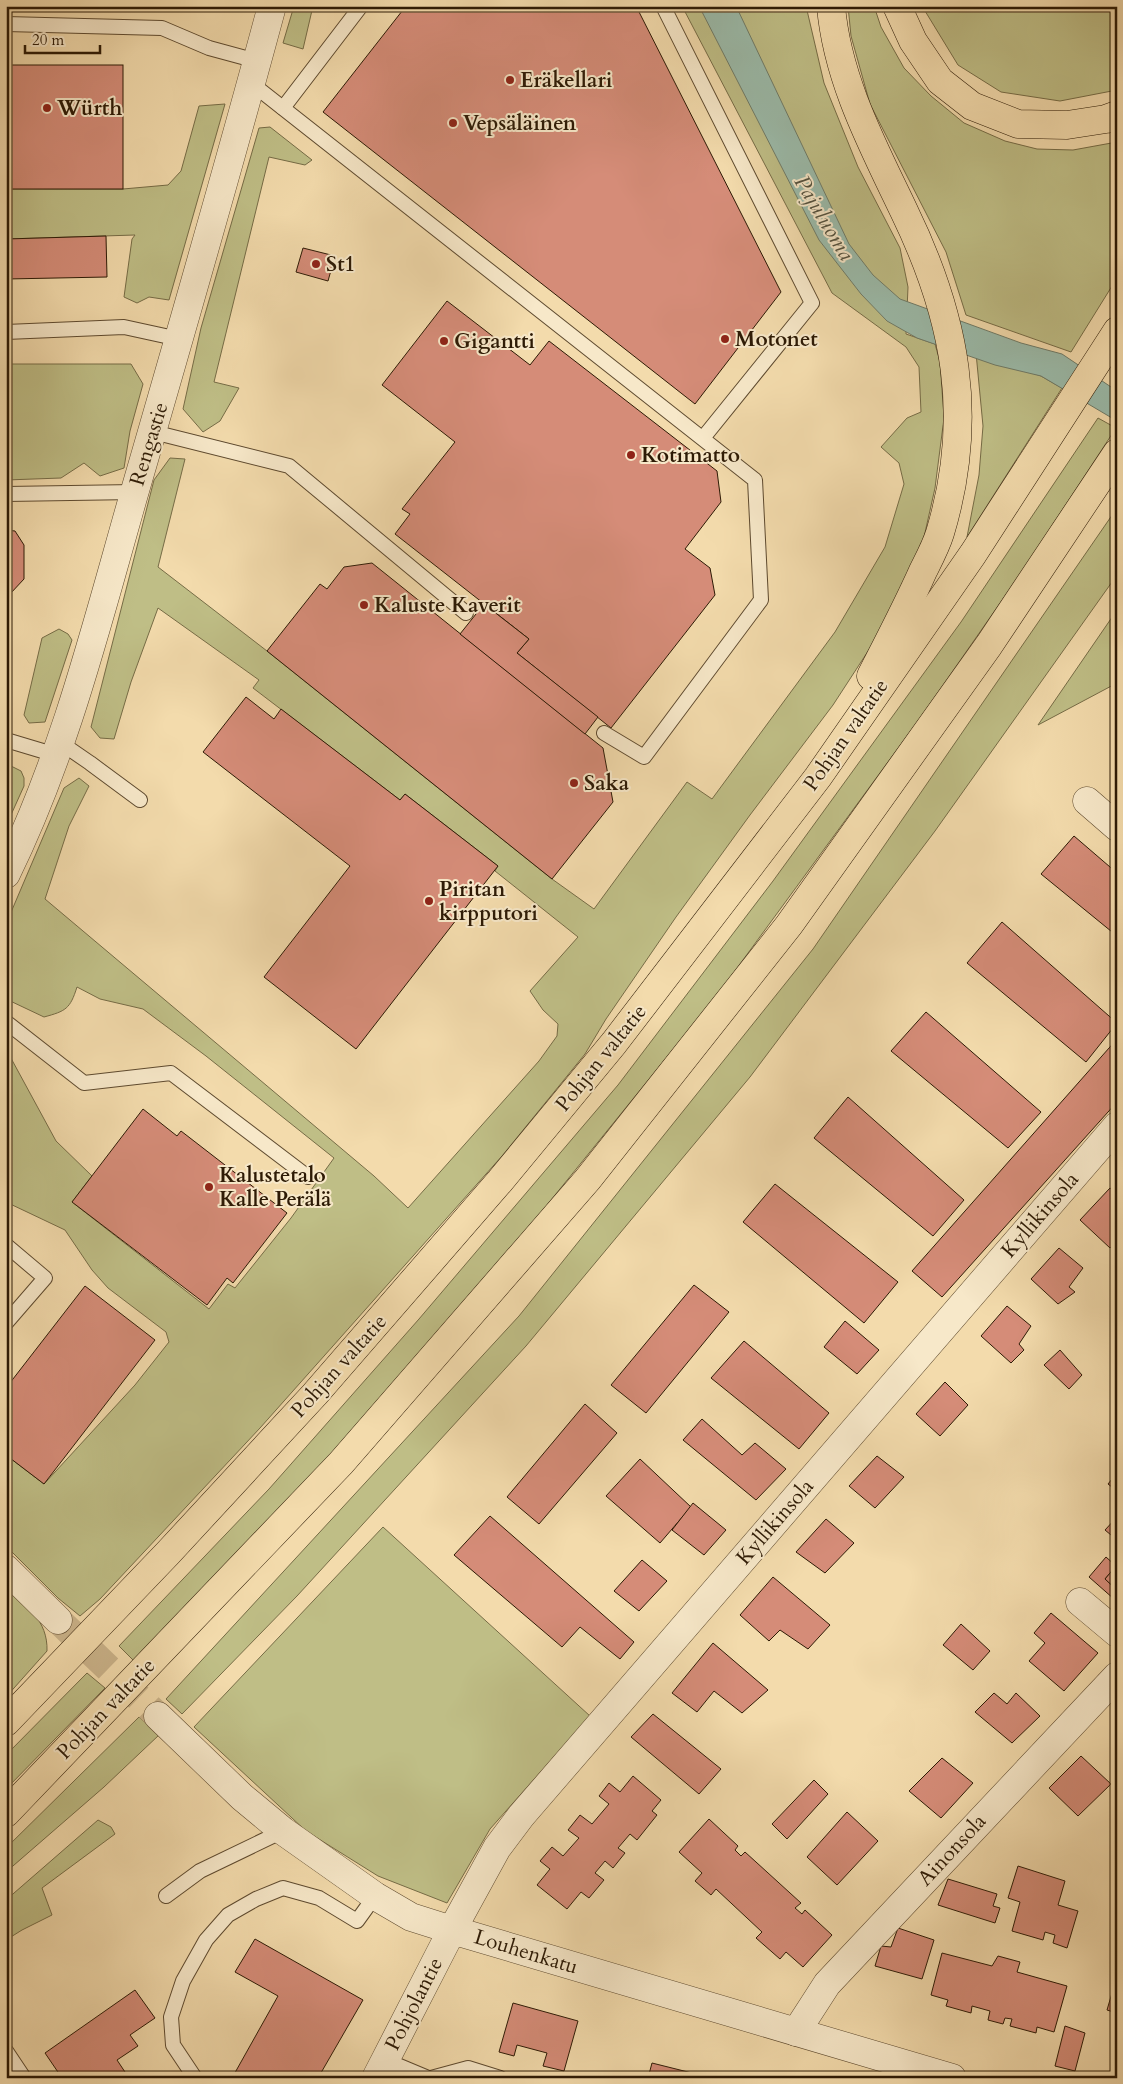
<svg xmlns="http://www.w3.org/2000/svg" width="1123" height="2084" viewBox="0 0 1123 2084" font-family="Cardo,serif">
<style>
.green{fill:#bfbe86;stroke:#766c46}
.water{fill:#9bbbaa;stroke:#6f7b68}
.building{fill:#d58c78;stroke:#2d1a05}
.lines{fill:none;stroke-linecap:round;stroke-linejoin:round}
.minor-tunnel{stroke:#cbb48b;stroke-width:28;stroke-dasharray:28 14;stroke-linecap:butt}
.service-casing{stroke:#5e4a2f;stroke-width:16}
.minor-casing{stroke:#5e4a2f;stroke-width:29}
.tertiary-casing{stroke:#5e4a2f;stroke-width:29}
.trunk-casing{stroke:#2d1a05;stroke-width:29}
.service{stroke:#f7e8c9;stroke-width:14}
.minor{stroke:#f7e8c9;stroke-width:28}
.tertiary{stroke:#f7e8c9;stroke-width:28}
.trunk{stroke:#f3dbac;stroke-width:28}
.poi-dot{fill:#8f2418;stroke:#f7e8c9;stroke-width:2}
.labels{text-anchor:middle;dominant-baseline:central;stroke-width:4;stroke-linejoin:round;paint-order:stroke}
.poi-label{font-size:21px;font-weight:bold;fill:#2d1a05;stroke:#f7e8c9;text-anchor:start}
.street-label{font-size:21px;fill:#2d1a05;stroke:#f7e8c9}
.water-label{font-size:22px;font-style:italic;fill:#54523f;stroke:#f7e8c9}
</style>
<rect width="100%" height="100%" fill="#f3dbac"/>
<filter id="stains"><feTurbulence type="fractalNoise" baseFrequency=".004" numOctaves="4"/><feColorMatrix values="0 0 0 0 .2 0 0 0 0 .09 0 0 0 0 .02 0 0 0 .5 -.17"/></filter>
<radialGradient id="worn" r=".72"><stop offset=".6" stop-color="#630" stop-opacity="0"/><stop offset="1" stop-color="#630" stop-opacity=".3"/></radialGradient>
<g class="green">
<polygon points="294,6 313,6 303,49 283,43"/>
<path d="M682 6H806L824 83 858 167 900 248 908 287 906 334 935 344 940 362 944 418 935 488 922 546 887 622 833 705 750 815 676 917 606 1019 585 1054 502 1156 260 1428 100 1599 80 1616 58 1598 6 1546V1455L44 1484 135 1385 169 1342 166 1332 108 1288 92 1270 65 1230 6 1202V1049L56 1141 92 1176 72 1202 209 1309 228 1284 235 1288 291 1218 334 1158 206 1056 143 1009 100 999 77 987C70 1009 66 1011 44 1017L6 999V924L64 788 79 778 89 786 69 826 45 899 374 1176 408 1208 539 1061 557 1036 558 1024 543 1010 530 991 578 937 495 871 498 866 405 794 400 800 253 688 259 680 158 608 131 682 114 739 100 738 91 727 154 480 170 458 185 459 158 567 267 651 552 879 594 909 687 782 712 799 835 632 885 547 904 484 899 463 881 447 907 418 921 412 919 367 906 347 832 293Z"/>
<polygon points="848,6 874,6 881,27 904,68 931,96 964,123 1005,141 1037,149 1073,150 1117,142 1117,278 1071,352 966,315 946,252 870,104 851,36"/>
<polygon points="922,6 1117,6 1117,90 1060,101 1001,92 958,65"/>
<polygon points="225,104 169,300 149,297 137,303 124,297 132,239 135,235 6,239 6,189 123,189 168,185 181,171 199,106"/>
<polygon points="270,127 312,160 305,165 269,157 214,382 239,388 220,421 203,432 183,409 201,328 259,128"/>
<polygon points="976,353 1041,376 1062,388 967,537 979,475 983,426"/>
<polygon points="6,364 131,364 143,384 130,431 124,468 100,476 84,463 61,478 6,480"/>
<polygon points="1098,418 1116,428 1021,573 918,721 718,994 521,1237 332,1453 135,1662 119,1646 269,1489 419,1319 618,1085 773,881 961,622"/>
<polygon points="1117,508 1117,575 935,831 750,1077 526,1346 297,1596 182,1714 166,1699 519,1316 813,949"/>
<polygon points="1117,610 1117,683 1038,725"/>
<polygon points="59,629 68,634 72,640 45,722 29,723 24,715 42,638"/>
<polygon points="11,766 21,771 24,778 24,786 6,826 6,767"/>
<polygon points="383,1527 590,1716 490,1829 447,1903 378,1876 306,1831 194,1727"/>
<path d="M6 1584C26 1606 48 1620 47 1651L6 1697Z"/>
<polygon points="87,1673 105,1688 6,1789 6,1755"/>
<polygon points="139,1717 159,1735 104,1787 6,1872 6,1848"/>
<polygon points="98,1820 111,1827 115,1834 42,1888 52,1915 22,1930 6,1940 6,1900"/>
</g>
<polygon class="water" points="699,6 736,6 849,244 873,275 900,299 1021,343 1062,354 1117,391 1117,421 1041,376 995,365 917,338 887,321 861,294 819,240"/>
<g class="building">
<polygon points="406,6 636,6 781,292 695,404 323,112"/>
<rect x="6" y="65" width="117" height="124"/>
<polygon points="106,236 107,277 6,279 6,239"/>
<polygon points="303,248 335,256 328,281 296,272"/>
<polygon points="447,301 530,365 549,341 717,471 721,502 685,549 710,568 715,595 611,728 517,653 529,639 395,534 410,514 402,509 455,442 382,385"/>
<polygon points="6,530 15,531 24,545 24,579 10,594 6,594"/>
<polygon points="372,563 603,748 613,802 552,879 267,651 320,584 327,589 344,567"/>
<polygon points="484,604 529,639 517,653 598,717 585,734 460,634"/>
<polygon points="246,697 274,719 281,709 400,800 405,794 498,866 356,1049 264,977 350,866 203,752"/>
<polygon points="1074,836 1117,873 1117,936 1041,874"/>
<polygon points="1002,922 1117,1023 1086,1062 967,963"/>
<polygon points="926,1012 1041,1112 1008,1148 891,1051"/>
<polygon points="1117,1039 1117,1102 942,1297 912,1271"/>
<polygon points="848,1097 964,1200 933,1236 814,1138"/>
<polygon points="143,1109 177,1136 181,1131 287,1213 233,1283 227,1278 207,1305 72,1202"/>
<polygon points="775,1184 898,1282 864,1323 743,1222"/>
<polygon points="1110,1188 1117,1193 1117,1241 1110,1248 1080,1220"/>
<polygon points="1059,1248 1083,1268 1069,1287 1075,1292 1058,1304 1031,1279"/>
<polygon points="694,1285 729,1312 646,1413 611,1385"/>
<polygon points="85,1286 155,1340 44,1484 6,1455 6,1388"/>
<polygon points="1007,1306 1031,1326 1019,1344 1024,1350 1011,1363 981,1336"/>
<polygon points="845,1321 879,1350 857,1374 824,1347"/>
<polygon points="744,1341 829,1413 799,1449 711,1378"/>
<polygon points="1060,1350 1082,1375 1069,1389 1044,1365"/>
<polygon points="945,1382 968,1405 940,1436 916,1414"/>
<polygon points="585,1404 617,1433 539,1524 507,1497"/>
<polygon points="702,1419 742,1455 755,1443 786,1469 756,1500 683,1440"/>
<polygon points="877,1456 904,1477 875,1508 849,1486"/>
<polygon points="640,1459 691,1507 660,1543 606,1496"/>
<polygon points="1117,1473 1117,1491 1108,1484"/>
<polygon points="693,1503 726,1530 704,1555 672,1530"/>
<polygon points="490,1516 634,1642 620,1659 580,1627 562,1647 454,1555"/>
<polygon points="1117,1517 1117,1540 1105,1530"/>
<polygon points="826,1519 854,1543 825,1573 796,1552"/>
<polygon points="1106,1557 1116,1566 1105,1579 1117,1590 1117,1595 1114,1599 1089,1577"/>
<polygon points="642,1560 667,1581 639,1611 614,1591"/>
<polygon points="1116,1566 1117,1566 1117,1590 1105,1579"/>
<polygon points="773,1577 830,1625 808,1649 780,1630 769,1641 740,1615"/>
<polygon points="1051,1613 1098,1653 1064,1691 1029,1661 1045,1643 1034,1633"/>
<polygon points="961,1624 990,1651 973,1670 943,1645"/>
<polygon points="713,1643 768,1690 742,1713 714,1691 697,1712 672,1693"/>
<polygon points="994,1693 1007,1704 1016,1693 1040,1716 1012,1743 975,1712"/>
<polygon points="653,1714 721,1769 699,1794 631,1737"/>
<polygon points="1081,1756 1111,1784 1078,1816 1049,1788"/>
<polygon points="942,1758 973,1783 941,1818 909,1791"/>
<polygon points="633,1776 661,1800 652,1811 657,1815 637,1840 630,1834 618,1848 625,1853 613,1868 605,1861 595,1873 604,1880 589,1898 581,1892 567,1909 537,1885 550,1869 540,1861 552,1847 563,1856 579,1838 568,1830 580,1815 592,1824 609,1804 599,1796 609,1783 620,1792"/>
<polygon points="814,1780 828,1794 787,1839 772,1824"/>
<polygon points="847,1812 878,1841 837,1885 807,1857"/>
<polygon points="709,1819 738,1846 735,1850 741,1856 745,1852 801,1903 795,1908 802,1914 805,1910 832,1935 803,1967 786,1952 780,1959 756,1938 762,1932 716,1889 711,1895 695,1881 702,1873 679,1852"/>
<polygon points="1018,1866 1065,1881 1058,1905 1078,1911 1067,1948 1053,1943 1055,1935 1045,1932 1043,1940 1012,1931 1020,1902 1008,1898"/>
<polygon points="948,1879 997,1894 993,1906 1000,1908 995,1923 938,1905"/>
<polygon points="898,1928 934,1940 922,1979 875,1966 881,1946 891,1947"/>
<polygon points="255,1939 363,2000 318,2078 232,2078 278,1996 235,1972"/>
<polygon points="942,1953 992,1966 998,1956 1020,1962 1017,1972 1067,1986 1054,2032 1037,2027 1036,2033 1010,2026 1012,2019 1005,2018 1003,2024 988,2020 990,2011 972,2006 971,2013 946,2006 948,2000 931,1995"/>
<polygon points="1117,1976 1117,2013 1107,2010"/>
<polygon points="135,1990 155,2018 130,2035 138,2046 117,2060 129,2078 62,2078 45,2053"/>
<polygon points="513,2003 578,2021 564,2071 543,2066 547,2053 517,2045 514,2056 499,2052"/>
<polygon points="1065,2026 1085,2033 1075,2071 1055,2066"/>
<polygon points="1114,2061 1117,2062 1117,2078 1110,2078"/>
<polygon points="652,2063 704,2076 703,2078 648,2078"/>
</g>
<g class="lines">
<polyline class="minor-tunnel" points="58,1620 158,1716"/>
<g class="service-casing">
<g id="service">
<polyline points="663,6 812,303 703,438"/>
<polyline points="6,24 162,28 209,48 257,61"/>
<polyline points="251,83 755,480 761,600 644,757 604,733"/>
<polyline points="283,108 361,6"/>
<polyline points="6,332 124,327 179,339"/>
<polyline points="153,432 289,466 466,613"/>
<polyline points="6,494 135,492"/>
<polyline points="6,740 56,755"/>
<polyline points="61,743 90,763 140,800"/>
<polyline points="6,1022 84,1083 171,1073 308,1177"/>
<polyline points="6,1245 45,1278 6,1323"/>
<polyline points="166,1896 200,1871 283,1831"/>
<polyline points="6,2051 24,2078"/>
<polyline points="385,2060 428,2078"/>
<polyline points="195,2078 173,2045 171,2017 183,1981 206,1940 228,1915 256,1899 283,1888 319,1898 357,1921 375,1896"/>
<polyline points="431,2078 468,2068 500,2078"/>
</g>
</g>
<g class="minor-casing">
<g id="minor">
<polyline points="1087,801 1117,827"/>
<polyline points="6,1569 58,1620"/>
<polyline points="1080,1602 1117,1633"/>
<polyline points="158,1716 242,1797 283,1831 375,1896 411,1917 452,1930 497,1848 521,1816 1117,1126"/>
<polyline points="796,2032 827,1984 1117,1676"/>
</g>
</g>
<g class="tertiary-casing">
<g id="tertiary">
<path d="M6 874C65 754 97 623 134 494 181 332 228 170 272 6"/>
<polyline points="376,2078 452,1930 952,2078"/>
</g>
</g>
<g class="trunk-casing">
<g id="trunk">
<path d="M831 6C837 79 873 146 904 211 956 318 975 417 940 533 936 546 929 559 923 571 907 607 889 641 871 676"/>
<polyline points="897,6 913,41 940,81 972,106 1018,124 1067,125 1106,119 1117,115"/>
<polyline points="6,1722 168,1553 315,1394 500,1181 614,1043 818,777 973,554 1117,331"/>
<polyline points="6,1813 341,1463 588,1179 789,925 989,645 1117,453"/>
</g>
</g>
<use href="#service" class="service"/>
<use href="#minor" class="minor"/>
<use href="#tertiary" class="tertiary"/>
<use href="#trunk" class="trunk"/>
</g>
<g class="poi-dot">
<circle cx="510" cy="80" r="5"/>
<circle cx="47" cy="108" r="5"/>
<circle cx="453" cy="123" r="5"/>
<circle cx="316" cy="264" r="5"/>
<circle cx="725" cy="339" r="5"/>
<circle cx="444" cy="341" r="5"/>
<circle cx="631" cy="455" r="5"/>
<circle cx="364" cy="605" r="5"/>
<circle cx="574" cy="783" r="5"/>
<circle cx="429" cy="901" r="5"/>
<circle cx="209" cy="1187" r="5"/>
</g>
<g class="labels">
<g class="poi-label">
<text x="520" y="80">Eräkellari</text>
<text x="57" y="108">Würth</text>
<text x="463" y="123">Vepsäläinen</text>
<text x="326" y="264">St1</text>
<text x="735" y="339">Motonet</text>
<text x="454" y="341">Gigantti</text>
<text x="641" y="455">Kotimatto</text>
<text x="374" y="605">Kaluste Kaverit</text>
<text x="584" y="783">Saka</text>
<text x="439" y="889">Piritan<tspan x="439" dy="24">kirpputori</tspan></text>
<text x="219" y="1175">Kalustetalo<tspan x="219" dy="24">Kalle Perälä</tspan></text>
</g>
<g class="street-label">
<text transform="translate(149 444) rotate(-73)">Rengastie</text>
<text transform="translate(846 735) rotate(-55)">Pohjan valtatie</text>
<text transform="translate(601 1058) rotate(-51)">Pohjan valtatie</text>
<text transform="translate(1040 1215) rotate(-49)">Kyllikinsola</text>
<text transform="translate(339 1366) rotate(-48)">Pohjan valtatie</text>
<text transform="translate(775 1522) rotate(-49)">Kyllikinsola</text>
<text transform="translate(106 1709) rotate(-46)">Pohjan valtatie</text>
<text transform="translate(952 1850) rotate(-47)">Ainonsola</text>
<text transform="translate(526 1952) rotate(17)">Louhenkatu</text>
<text transform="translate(414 2004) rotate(-63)">Pohjolantie</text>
</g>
<g class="water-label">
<text transform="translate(824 218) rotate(59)">Pajuluoma</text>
</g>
</g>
<rect width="1123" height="2084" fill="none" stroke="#f3dbac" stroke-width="25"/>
<rect x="8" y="8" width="1108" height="2069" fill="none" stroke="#2d1a05" stroke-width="2.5"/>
<rect x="12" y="12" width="1098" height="2059" fill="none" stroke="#2d1a05"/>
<path d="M25 45v8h75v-8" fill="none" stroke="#2d1a05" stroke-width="2.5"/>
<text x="32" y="45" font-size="15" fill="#2d1a05" stroke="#f7e8c9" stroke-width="4" paint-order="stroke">20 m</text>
<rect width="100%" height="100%" filter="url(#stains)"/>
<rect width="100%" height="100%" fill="url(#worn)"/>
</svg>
